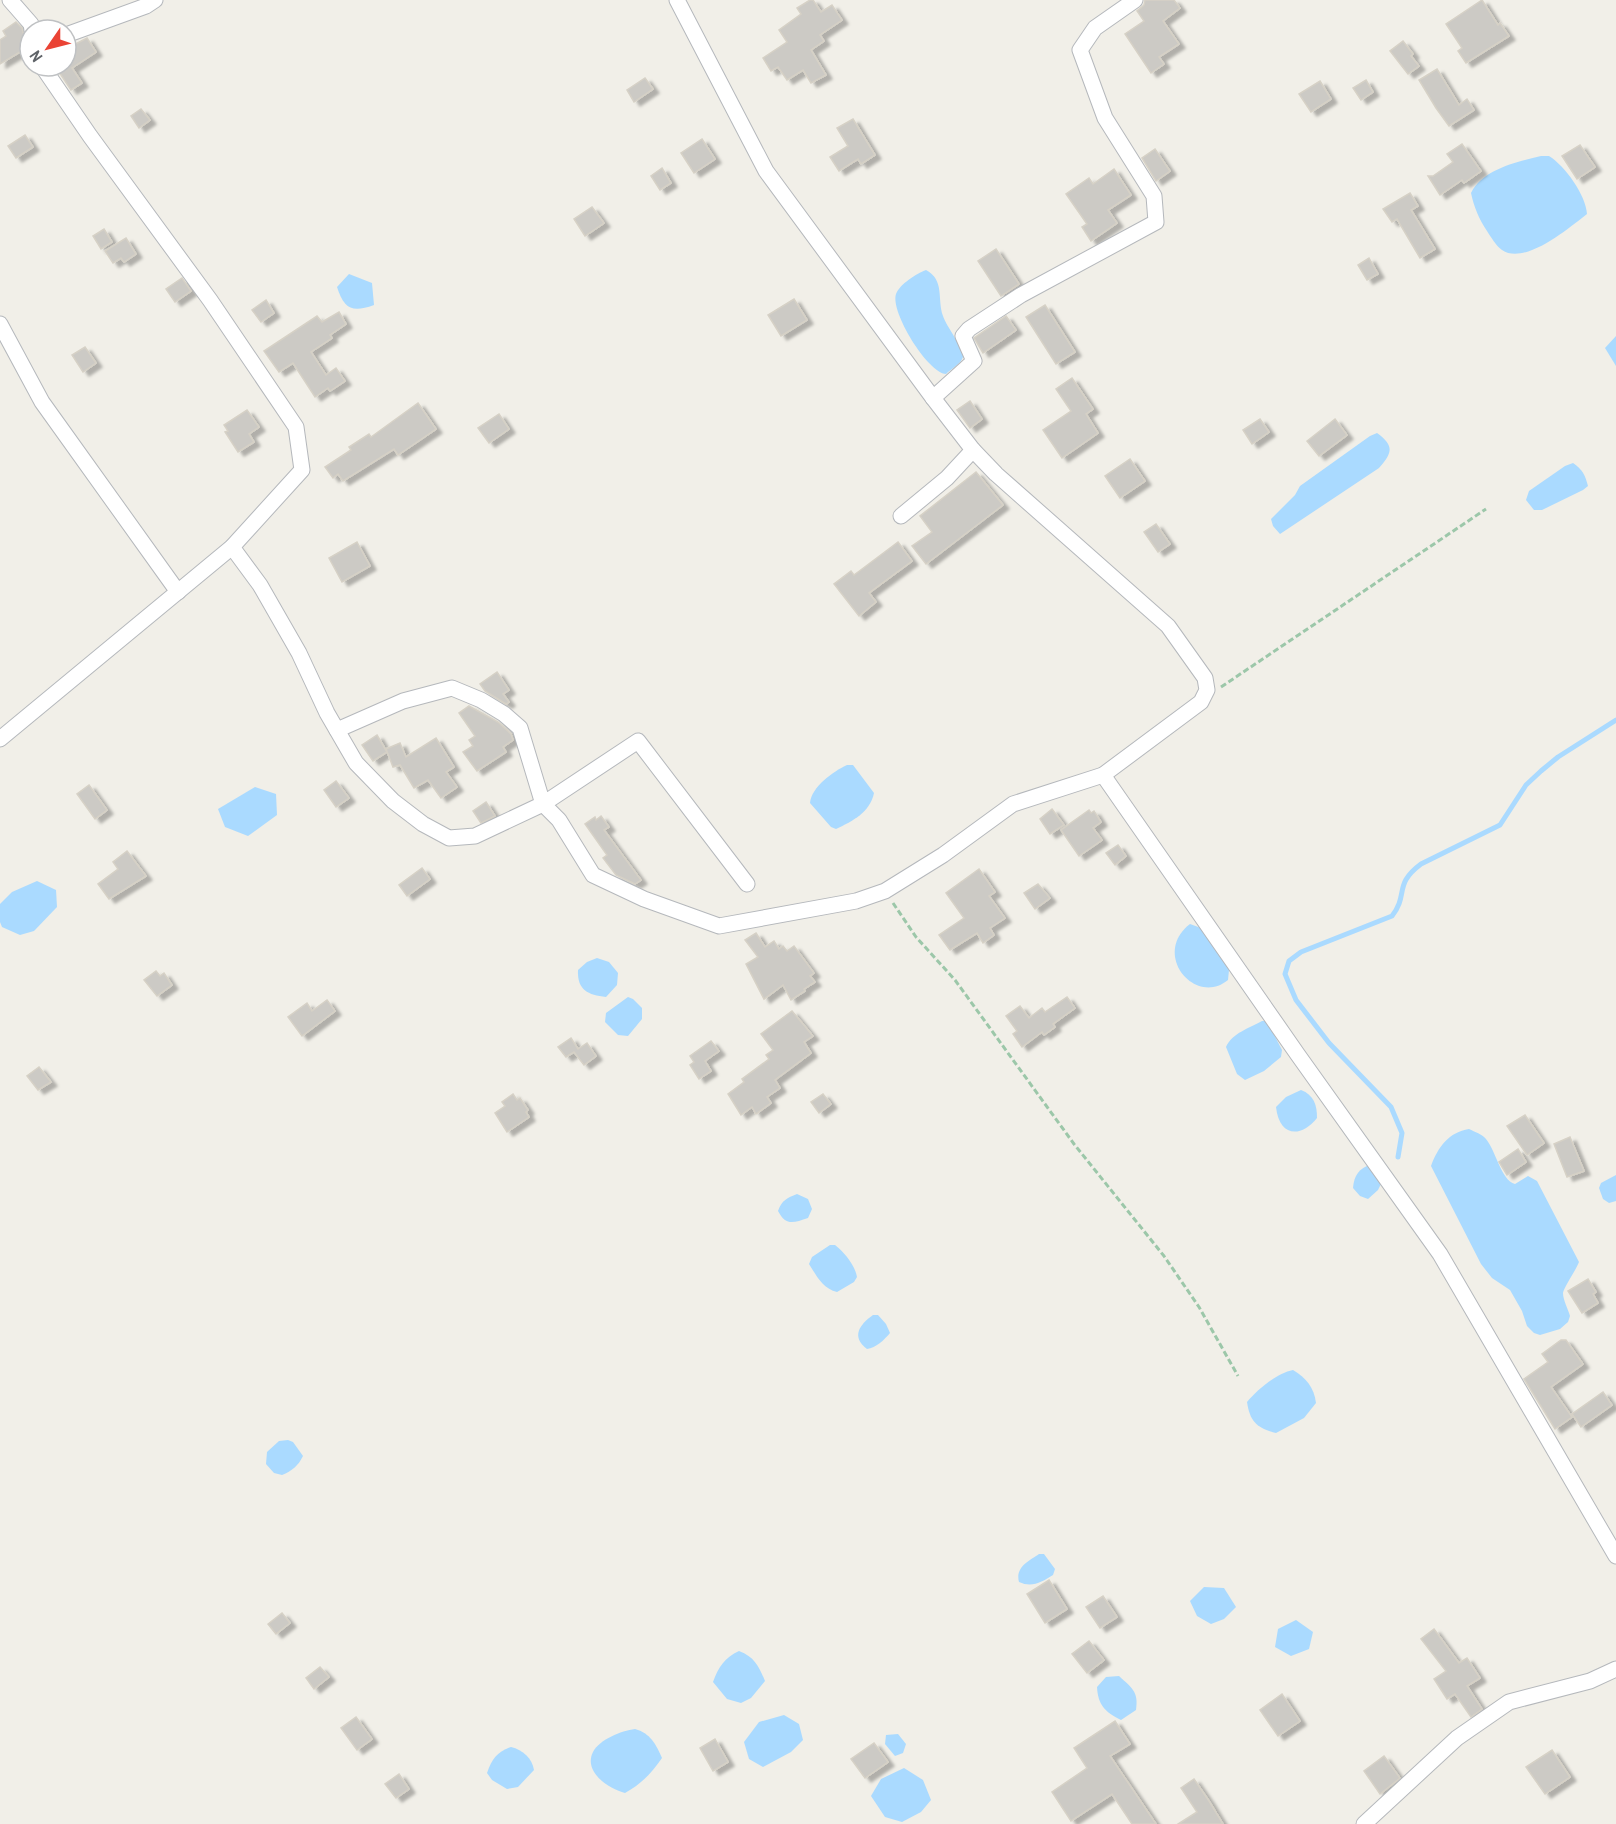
<svg xmlns="http://www.w3.org/2000/svg" width="1616" height="1824" viewBox="0 0 1616 1824" font-family="'Archivo Narrow',sans-serif">
<style>
.water{fill:#aadaff}
.lines{fill:none;stroke-linecap:round;stroke-linejoin:round}
.stream{stroke:#aadaff;stroke-width:5}
.building{fill:#cccac5;stroke:#d6d1c6;stroke-width:1.5;filter:url(#shadow)}
.minor-casing{stroke:#b5b8bc;stroke-width:17}
.path{stroke:#9cc7a9;stroke-width:3;stroke-dasharray:6 3;stroke-linecap:butt}
.minor{stroke:#fff;stroke-width:15}
</style>
<defs>
<filter id="shadow"><feDropShadow dx="6" dy="4" stdDeviation="1.5" flood-color="#0004"/></filter>
</defs>
<rect width="100%" height="100%" fill="#f1efe8"/>
<g class="water">
<path d="M1541 156H1549C1565 166 1586 195 1587 214 1570 227 1525 266 1502 250 1496 246 1491 237 1487 231 1479 219 1474 207 1471 193 1483 169 1516 162 1541 156Z"/>
<path d="M926 270C945 280 937 299 943 316 946 326 965 350 963 357 961 364 951 369 946 374 928 373 890 312 896 294 900 284 916 274 926 270Z"/>
<path d="M349 274 372 283 374 305C352 313 344 309 337 287Z"/>
<polygon points="1616,336 1616,366 1605,348"/>
<path d="M1377 433C1395 446 1392 453 1379 468L1280 534 1273 526 1271 519 1295 495 1300 486 1370 436Z"/>
<path d="M1573 463C1583 470 1585 475 1588 486L1583 490 1542 510H1534L1526 500 1529 491 1565 466Z"/>
<path d="M847 765H853L874 793C870 812 853 821 836 829L831 827 810 803C811 787 834 771 847 765Z"/>
<polygon points="255,787 276,794 277,815 248,836 225,827 218,809"/>
<polygon points="37,881 56,890 57,907 34,931 20,935 2,927 0,922 0,904 12,892"/>
<path d="M1190 924 1201 928 1216 948 1229 970 1228 980C1195 1007 1151 954 1190 924Z"/>
<path d="M597 958 609 962 618 973 617 985 606 997C588 995 577 990 578 970L587 962Z"/>
<polygon points="628,997 633,999 642,1008 642,1019 628,1036 618,1035 605,1022 606,1013"/>
<path d="M1262 1021H1267L1282 1050 1281 1057 1264 1071 1245 1080 1237 1074 1226 1047C1232 1033 1250 1028 1262 1021Z"/>
<path d="M1301 1090C1314 1095 1317 1105 1317 1118 1300 1139 1279 1136 1276 1107L1286 1097Z"/>
<path d="M1469 1129C1475 1132 1482 1134 1486 1139 1496 1151 1501 1180 1515 1184L1528 1176 1537 1181 1579 1262C1576 1270 1564 1287 1563 1293 1563 1300 1568 1309 1570 1316L1568 1322 1560 1329 1540 1335 1534 1333 1527 1326 1522 1311 1510 1290 1492 1278 1481 1264 1431 1166C1438 1147 1449 1132 1469 1129Z"/>
<path d="M1371 1164 1382 1182 1378 1190 1368 1199 1360 1196 1353 1188C1354 1175 1359 1169 1371 1164Z"/>
<polygon points="1616,1175 1616,1201 1609,1203 1603,1199 1599,1188 1601,1183"/>
<path d="M797 1194 808 1199 812 1209 808 1218C793 1223 786 1226 778 1211 782 1200 787 1198 797 1194Z"/>
<path d="M830 1245H835C844 1252 855 1265 857 1277L854 1282 837 1292C823 1289 816 1275 809 1264L812 1257Z"/>
<path d="M873 1315H878L886 1324 890 1333C884 1340 876 1348 867 1349 851 1337 859 1325 873 1315Z"/>
<path d="M1293 1370C1306 1378 1314 1387 1316 1403L1304 1418 1276 1433C1257 1428 1250 1422 1247 1402 1258 1389 1277 1373 1293 1370Z"/>
<path d="M288 1440 293 1442 303 1456C298 1466 292 1471 282 1475L274 1473 266 1464 267 1452 279 1441Z"/>
<path d="M1039 1554H1044L1055 1569 1053 1575C1042 1582 1032 1588 1019 1582 1015 1567 1029 1561 1039 1554Z"/>
<polygon points="1204,1587 1224,1588 1236,1607 1224,1619 1211,1624 1197,1616 1190,1601"/>
<polygon points="1296,1620 1313,1632 1309,1649 1291,1656 1275,1647 1278,1629"/>
<path d="M739 1651C755 1657 759 1667 765 1681L751 1698 741 1703 727 1699 713 1682C718 1668 725 1657 739 1651Z"/>
<path d="M1119 1676C1132 1688 1139 1692 1136 1710L1121 1720C1105 1712 1098 1705 1097 1687L1106 1677Z"/>
<polygon points="784,1715 799,1724 803,1740 791,1752 763,1767 749,1759 744,1742 759,1722"/>
<path d="M635 1729C650 1733 656 1744 662 1758 651 1774 641 1784 625 1793 609 1789 583 1772 593 1752 600 1739 621 1731 635 1729Z"/>
<polygon points="898,1734 906,1744 903,1753 895,1756 885,1744 886,1735"/>
<path d="M511 1747C523 1750 532 1758 534 1770L518 1787 507 1789 492 1780 487 1773C492 1759 497 1752 511 1747Z"/>
<polygon points="904,1768 923,1780 931,1800 921,1812 902,1822 885,1817 871,1796 881,1779"/>
</g>
<g class="lines">
<path class="stream" d="M1398 1157 1402 1133 1391 1107 1329 1043 1296 1000 1285 974 1289 961 1301 952 1392 916C1409 894 1393 885 1421 864L1500 825 1526 785 1541 771 1558 757 1616 720"/>
</g>
<g class="building">
<polygon points="810,0 813,0 821,12 832,5 842,20 820,35 824,41 811,50 826,75 811,83 803,70 787,80 778,67 771,71 763,58 787,42 779,30 801,14 797,8"/>
<polygon points="1145,0 1174,0 1180,8 1163,21 1179,44 1159,57 1164,64 1151,73 1125,34 1144,21 1137,11 1144,5"/>
<polygon points="1482,0 1498,25 1500,23 1509,36 1466,63 1458,51 1462,48 1446,24"/>
<polygon points="16,22 22,28 24,36 30,39 30,46 0,64 0,40 6,36 3,31"/>
<polygon points="87,38 96,52 72,68 82,83 71,90 55,66 66,66 66,49"/>
<polygon points="1403,41 1413,54 1411,56 1419,66 1408,74 1390,51"/>
<polygon points="1437,69 1459,105 1467,99 1474,110 1449,126 1436,108 1419,80"/>
<polygon points="645,78 653,89 634,102 627,90"/>
<polygon points="1366,80 1373,92 1361,100 1353,88"/>
<polygon points="1320,81 1331,99 1311,112 1299,94"/>
<polygon points="141,109 150,120 139,128 131,116"/>
<polygon points="853,119 875,155 861,164 858,159 839,171 830,157 848,146 837,128"/>
<polygon points="25,135 33,147 16,158 8,146"/>
<polygon points="702,139 715,159 694,173 681,153"/>
<polygon points="1462,144 1481,171 1464,183 1462,180 1440,195 1428,176 1433,176 1453,162 1447,154"/>
<polygon points="1580,145 1595,167 1577,179 1562,156"/>
<polygon points="1155,149 1170,171 1156,181 1142,158"/>
<polygon points="662,168 671,183 660,190 651,176"/>
<polygon points="1114,169 1131,195 1108,210 1117,223 1091,241 1082,227 1087,224 1066,194 1089,178 1093,184"/>
<polygon points="1410,193 1418,206 1411,210 1435,249 1420,258 1397,219 1392,222 1383,209"/>
<polygon points="592,207 604,223 585,236 574,219"/>
<polygon points="104,229 112,242 101,249 93,236"/>
<polygon points="126,238 136,254 124,262 121,258 113,263 105,251"/>
<polygon points="996,249 1019,284 1001,296 978,261"/>
<polygon points="1369,258 1378,274 1367,280 1358,265"/>
<polygon points="182,278 191,291 175,302 166,289"/>
<polygon points="794,299 807,320 781,336 768,315"/>
<polygon points="266,300 274,313 261,322 252,310"/>
<polygon points="1045,305 1075,352 1056,364 1026,317"/>
<polygon points="339,312 346,324 330,335 332,338 311,352 326,375 336,368 345,381 330,391 328,388 315,397 293,363 279,372 264,351 317,316 322,322"/>
<polygon points="1006,316 1016,330 983,353 974,338"/>
<polygon points="85,347 96,363 83,372 72,355"/>
<polygon points="1072,378 1093,409 1086,414 1098,433 1062,458 1043,430 1071,411 1056,389"/>
<polygon points="970,401 982,419 970,428 957,410"/>
<polygon points="418,403 436,429 398,455 394,449 343,481 338,474 333,478 325,467 351,450 349,447 369,434 371,437"/>
<polygon points="247,410 259,427 249,434 254,442 238,452 225,432 228,431 224,425"/>
<polygon points="499,414 509,429 489,443 478,428"/>
<polygon points="1260,419 1269,432 1252,444 1243,430"/>
<polygon points="1335,419 1347,435 1319,456 1307,441"/>
<polygon points="1130,459 1145,481 1120,498 1105,476"/>
<polygon points="976,472 1003,505 926,564 912,546 932,532 920,516"/>
<polygon points="1156,524 1170,544 1158,552 1144,532"/>
<polygon points="357,542 370,566 342,582 329,558"/>
<polygon points="898,542 912,561 869,593 876,602 859,616 834,584 851,571 854,575"/>
<polygon points="497,672 509,690 503,694 509,702 506,704 485,691 480,684"/>
<polygon points="469,706 498,722 511,734 513,740 503,747 506,752 477,771 463,752 473,746 469,740 475,736 459,713"/>
<polygon points="377,735 387,752 373,761 362,745"/>
<polygon points="436,738 454,767 446,772 457,787 441,798 428,780 414,788 400,765 393,767 386,749 400,743 406,757"/>
<polygon points="336,781 349,798 336,807 324,790"/>
<polygon points="89,785 107,810 95,819 77,794"/>
<polygon points="486,802 495,816 481,823 473,811"/>
<polygon points="1052,809 1064,825 1050,834 1040,819"/>
<polygon points="1089,810 1091,813 1094,811 1101,822 1093,828 1102,840 1079,856 1061,830"/>
<polygon points="601,816 609,827 604,830 641,880 635,884 616,875 603,858 607,855 585,824 595,817 596,820"/>
<polygon points="1118,845 1126,856 1115,865 1106,853"/>
<polygon points="127,851 146,876 109,899 98,884 118,869 113,862"/>
<polygon points="422,868 430,879 407,896 399,885"/>
<polygon points="979,869 995,892 989,896 1005,918 990,928 994,935 983,943 977,933 950,950 939,935 964,918 946,893"/>
<polygon points="1038,884 1050,898 1035,909 1024,893"/>
<polygon points="756,933 765,947 774,941 779,949 783,946 787,951 794,946 814,973 810,976 815,982 804,989 805,991 791,1000 783,985 764,999 746,964 758,957 745,940"/>
<polygon points="156,971 160,976 164,973 172,985 157,996 144,980"/>
<polygon points="1067,997 1075,1008 1053,1024 1055,1027 1044,1035 1042,1032 1022,1047 1013,1034 1017,1031 1006,1016 1020,1006 1029,1018 1042,1008 1045,1012"/>
<polygon points="327,1000 335,1011 302,1036 288,1017 307,1003 312,1011"/>
<polygon points="792,1011 813,1036 804,1042 811,1053 775,1080 780,1088 767,1097 771,1103 756,1114 752,1107 741,1115 728,1094 744,1082 742,1079 769,1059 766,1055 773,1050 761,1034"/>
<polygon points="571,1038 578,1049 587,1043 596,1056 584,1065 574,1052 566,1057 558,1047"/>
<polygon points="711,1041 719,1051 705,1061 711,1071 699,1079 690,1065 694,1062 690,1056"/>
<polygon points="39,1067 51,1082 38,1090 27,1076"/>
<polygon points="513,1094 517,1100 520,1098 528,1110 526,1112 529,1117 507,1132 495,1113 505,1106 502,1102"/>
<polygon points="823,1094 831,1104 819,1113 811,1102"/>
<polygon points="1525,1115 1544,1143 1527,1155 1507,1126"/>
<polygon points="1570,1137 1584,1171 1567,1177 1554,1144"/>
<polygon points="1518,1149 1526,1162 1507,1175 1499,1162"/>
<polygon points="1588,1279 1596,1292 1593,1294 1598,1303 1582,1313 1568,1291"/>
<polygon points="1561,1340 1566,1340 1583,1364 1551,1387 1572,1417 1555,1429 1524,1379 1548,1362 1542,1354"/>
<polygon points="1603,1392 1612,1405 1581,1427 1572,1414"/>
<polygon points="1049,1580 1067,1609 1045,1623 1027,1594"/>
<polygon points="1103,1596 1117,1617 1100,1628 1086,1607"/>
<polygon points="282,1613 290,1623 276,1634 268,1624"/>
<polygon points="1434,1629 1459,1663 1467,1658 1480,1678 1467,1686 1482,1709 1471,1717 1455,1694 1447,1699 1434,1679 1446,1671 1421,1639"/>
<polygon points="1089,1641 1104,1660 1087,1673 1072,1654"/>
<polygon points="320,1667 329,1677 314,1689 306,1678"/>
<polygon points="1282,1694 1300,1721 1278,1736 1260,1710"/>
<polygon points="356,1717 372,1739 357,1750 341,1728"/>
<polygon points="1115,1721 1130,1744 1110,1756 1156,1824 1132,1824 1112,1794 1071,1821 1052,1792 1087,1768 1074,1748"/>
<polygon points="715,1739 728,1762 713,1771 700,1748"/>
<polygon points="874,1743 888,1762 865,1778 851,1759"/>
<polygon points="1552,1750 1570,1777 1545,1794 1526,1767"/>
<polygon points="1384,1756 1400,1778 1380,1794 1364,1771"/>
<polygon points="399,1774 409,1789 396,1798 385,1784"/>
<polygon points="1194,1779 1209,1801 1223,1824 1178,1824 1197,1812 1181,1788"/>
</g>
<g class="lines">
<g class="minor-casing">
<g id="minor">
<polyline points="10,0 31,24 32,30"/>
<polyline points="66,35 146,6 155,0"/>
<polyline points="0,324 42,402 178,592"/>
<polyline points="933,398 974,361 963,336 969,329 1021,295 1156,222 1154,196 1105,118 1080,50 1095,28 1135,0"/>
<polyline points="901,516 947,478 973,450"/>
<polyline points="232,547 260,585 299,653 327,713 356,763 393,801 423,824 449,838 475,836 543,804 559,820 593,875 644,899 719,926 856,901 885,891 943,855 1013,804 1103,775 1201,702 1207,690 1205,678 1168,626 996,474 973,450 933,398 766,171 677,0"/>
<polyline points="337,730 403,701 452,688 481,700 504,714 520,728 543,804 638,741 747,884"/>
<polyline points="0,739 232,547 302,470 296,427 210,300 90,136 42,66"/>
<polyline points="1103,775 1298,1055 1440,1254 1616,1556"/>
<polyline points="1364,1824 1457,1738 1509,1702 1590,1681 1616,1669"/>
</g>
</g>
<g class="path">
<polyline points="1221,687 1486,509"/>
<polyline points="893,903 916,937 955,980 1074,1144 1164,1256 1199,1307 1238,1376"/>
</g>
<use href="#minor" class="minor"/>
</g>
<g transform="translate(48 48) rotate(235)"><circle r="28" fill="#ffffff" stroke="#bfc1c3" stroke-width="1.5"/>
<path d="M0-4.5L10 22L0 15L-10 22Z" fill="#ea4335"/>
<text y="-9" font-size="16" font-weight="bold" text-anchor="middle" fill="#5f6368">N</text>
</g>
</svg>
